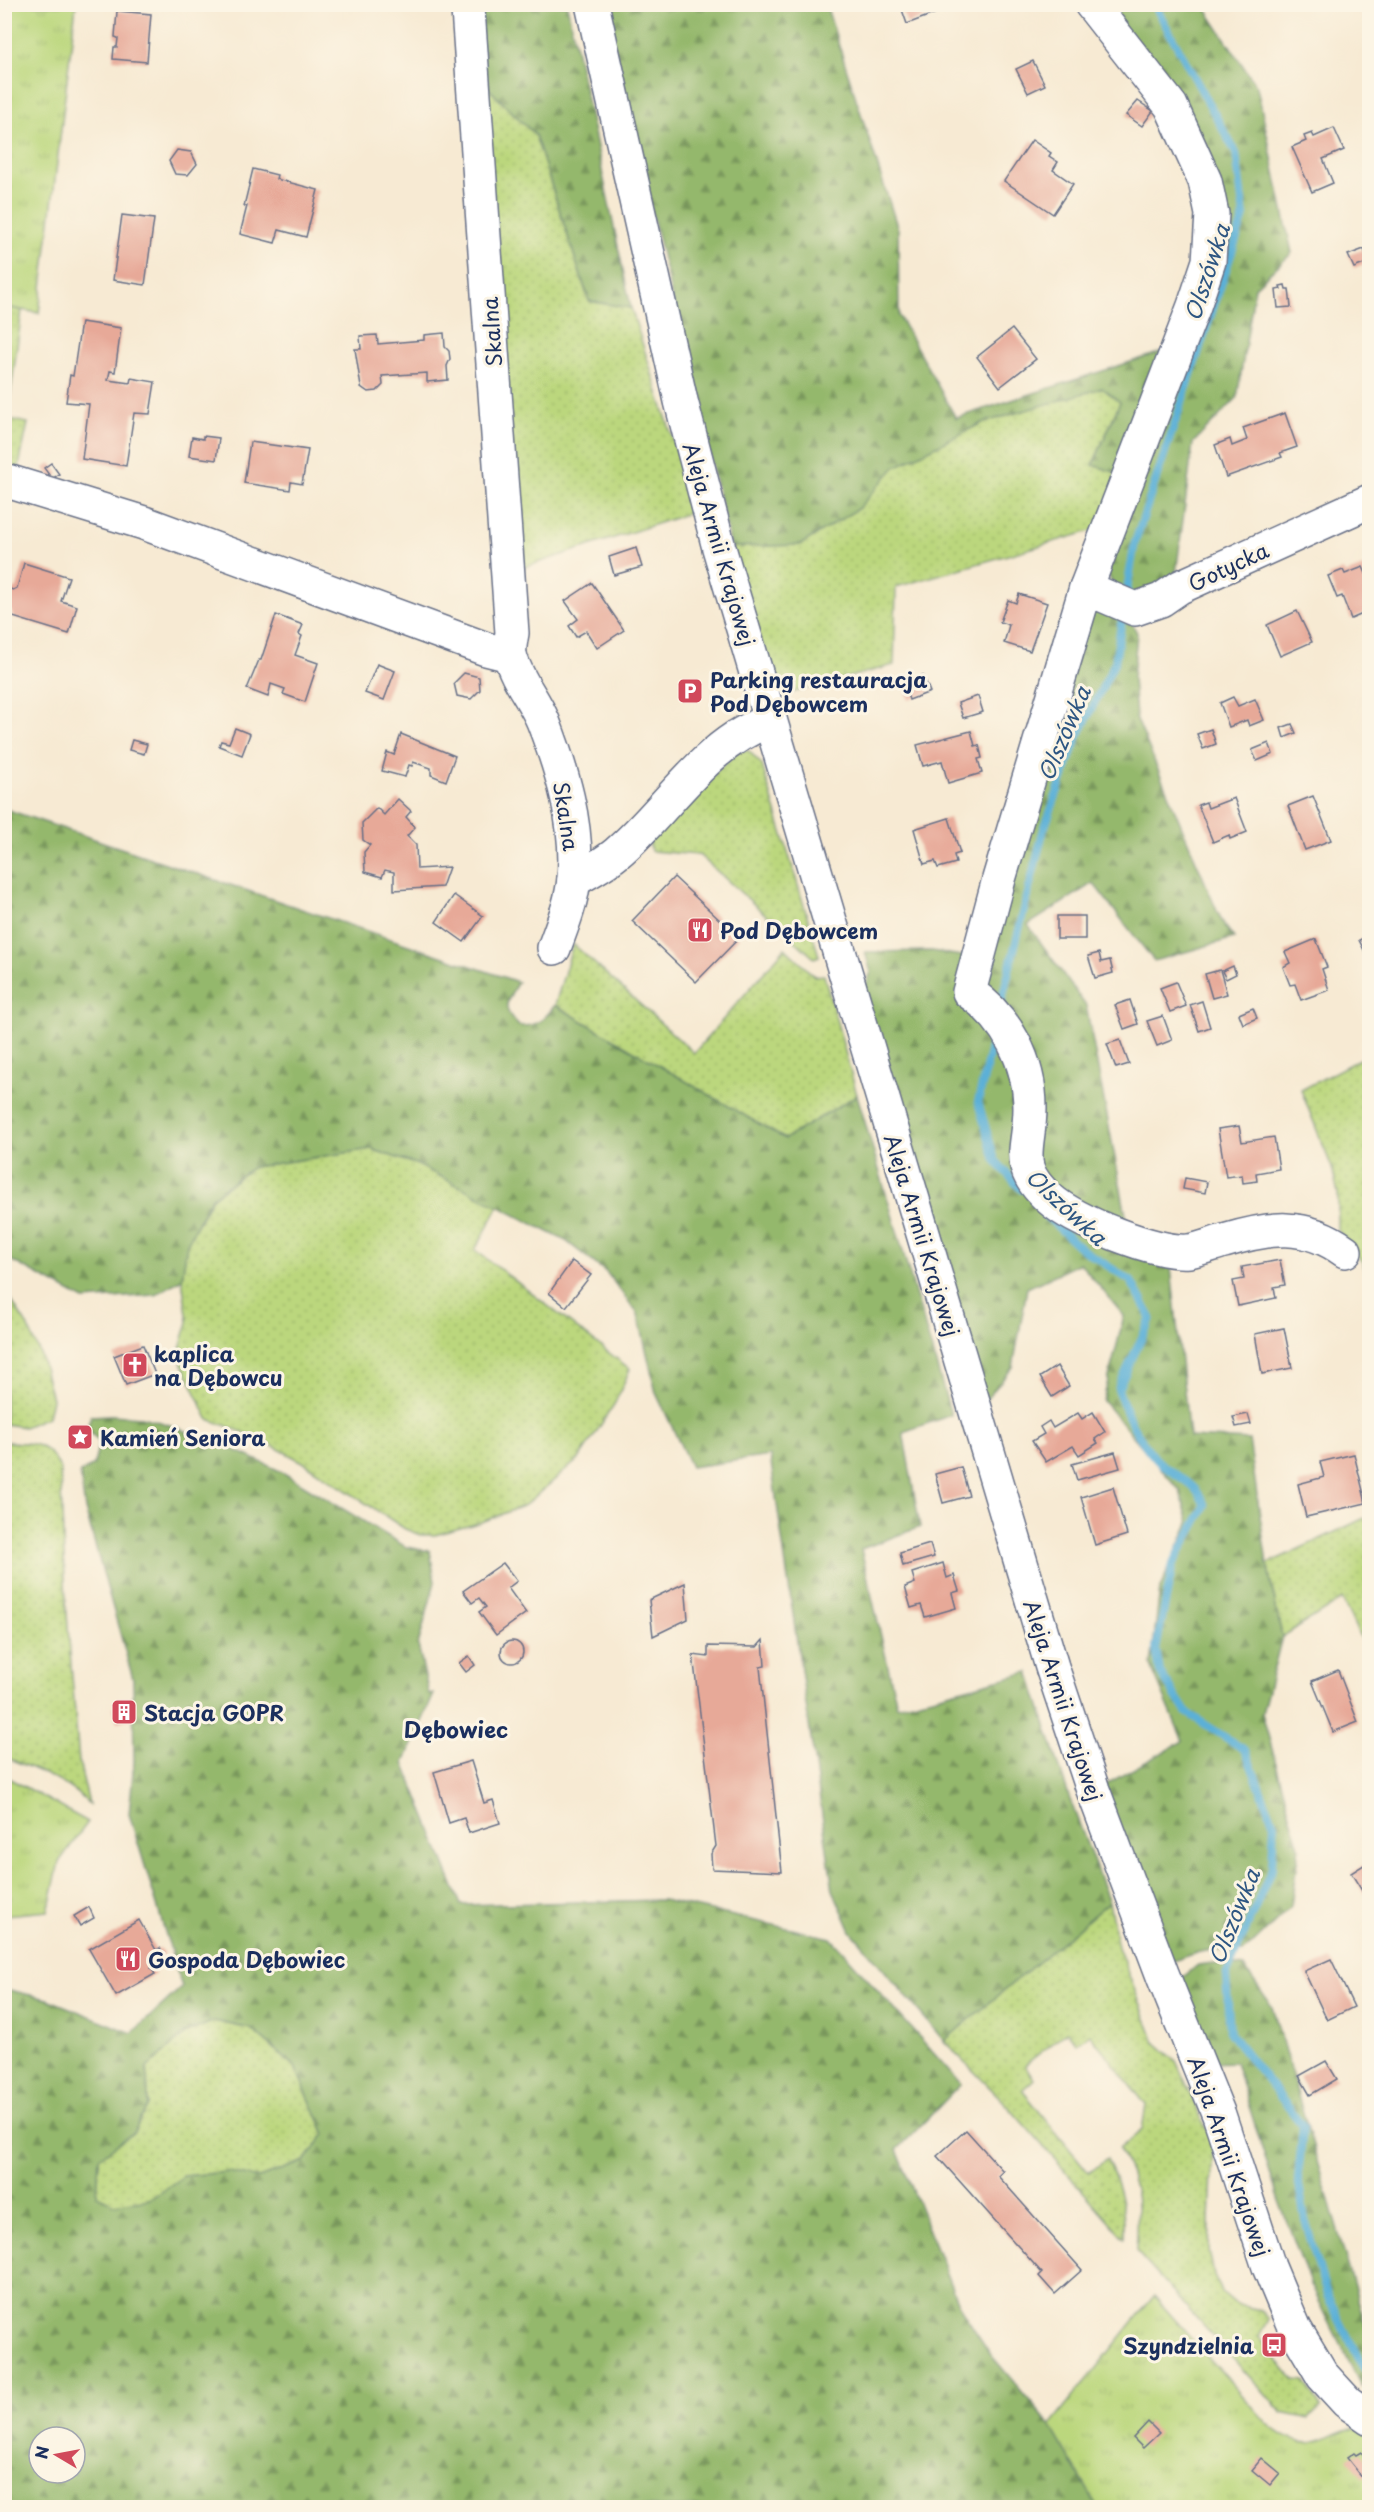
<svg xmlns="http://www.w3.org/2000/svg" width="1374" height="2512" viewBox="0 0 1374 2512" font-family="'Playpen Sans',sans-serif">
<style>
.grass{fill:url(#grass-dots);stroke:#6b836e;stroke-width:1.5}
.forest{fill:url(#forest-firs);stroke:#587465;stroke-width:1.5;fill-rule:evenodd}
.park{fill:url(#park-tufts);stroke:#6b836e;stroke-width:1.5}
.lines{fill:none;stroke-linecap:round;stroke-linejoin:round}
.stream{stroke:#5bb0d7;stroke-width:8}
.building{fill:#e7a998}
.minor-casing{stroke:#687087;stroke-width:36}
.minor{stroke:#fff;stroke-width:33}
.labels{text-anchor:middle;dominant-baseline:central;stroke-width:6;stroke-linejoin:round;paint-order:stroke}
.street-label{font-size:21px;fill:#1b2f5e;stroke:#fcf5e5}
.poi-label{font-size:21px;font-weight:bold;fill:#1b2f5e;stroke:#fcf5e5;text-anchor:start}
.water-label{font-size:22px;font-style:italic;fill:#2e5682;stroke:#fcf5e5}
.neighbourhood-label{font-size:22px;font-weight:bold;fill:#1b2f5e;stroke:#fcf5e5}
</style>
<defs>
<pattern id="grass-dots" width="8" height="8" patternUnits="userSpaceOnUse" patternTransform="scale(1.5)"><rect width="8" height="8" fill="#bbd77d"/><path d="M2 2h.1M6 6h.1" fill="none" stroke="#a0b96e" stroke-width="1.8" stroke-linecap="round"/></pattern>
<pattern id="forest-firs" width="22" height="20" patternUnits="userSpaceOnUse" patternTransform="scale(1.5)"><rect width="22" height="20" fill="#94b86c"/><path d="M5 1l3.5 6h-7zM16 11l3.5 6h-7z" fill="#78965c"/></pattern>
<pattern id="park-tufts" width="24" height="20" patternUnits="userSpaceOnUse" patternTransform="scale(1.5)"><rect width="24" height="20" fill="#bbd77d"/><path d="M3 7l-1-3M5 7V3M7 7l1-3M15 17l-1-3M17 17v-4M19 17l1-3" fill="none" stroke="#a0b96e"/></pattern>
</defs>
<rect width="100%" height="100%" fill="#fcf5e5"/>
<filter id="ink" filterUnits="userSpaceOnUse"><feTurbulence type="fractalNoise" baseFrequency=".0167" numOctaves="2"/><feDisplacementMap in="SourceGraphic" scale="12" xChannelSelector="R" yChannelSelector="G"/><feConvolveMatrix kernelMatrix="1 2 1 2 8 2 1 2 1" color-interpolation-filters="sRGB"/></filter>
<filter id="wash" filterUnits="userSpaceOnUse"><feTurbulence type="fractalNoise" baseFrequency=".008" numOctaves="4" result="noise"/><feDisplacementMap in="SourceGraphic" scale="24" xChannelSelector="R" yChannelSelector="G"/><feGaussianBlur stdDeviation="1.35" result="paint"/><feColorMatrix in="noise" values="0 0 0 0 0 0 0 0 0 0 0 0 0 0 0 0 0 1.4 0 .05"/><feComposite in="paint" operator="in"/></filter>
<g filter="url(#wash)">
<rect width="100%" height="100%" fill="#f7ead3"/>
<g class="grass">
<polygon points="484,84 535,135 589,301 631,308 696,511 516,570"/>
<polygon points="4,307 22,310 7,419 28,423 18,471 5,468"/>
<polygon points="1102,387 1120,402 1093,464 1120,474 1095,530 896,587 894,665 787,694 774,686 731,547 800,545 859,508 894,467 982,423"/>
<polygon points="740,750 749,751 762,765 819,956 814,958 699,855 651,851 647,835"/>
<polygon points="573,944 694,1053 785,948 814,976 824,975 857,1095 785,1139 555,1005"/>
<polygon points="1369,1054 1369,1279 1363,1263 1338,1231 1338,1193 1332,1168 1301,1090"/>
<polygon points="371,1149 418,1165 499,1206 475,1250 630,1369 615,1403 579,1459 525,1505 482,1522 435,1535 420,1535 405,1529 303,1462 258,1438 208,1419 178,1355 188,1322 182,1279 187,1244 212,1198 253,1167"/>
<polygon points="4,1289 27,1325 41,1356 52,1399 48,1417 24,1427 5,1424"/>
<path d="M5 1442C33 1443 45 1441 60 1468L66 1602 79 1762 89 1804C66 1780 35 1770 5 1757Z"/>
<polygon points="1369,1516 1369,1656 1342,1599 1282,1637 1267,1564"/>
<path d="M1109 1902 1118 1947 1155 2042 1176 2061 1213 2144 1209 2249 1214 2276 1223 2293 1237 2305 1261 2310 1268 2320 1259 2337 1294 2380 1304 2381 1321 2407 1309 2419 1282 2413 1136 2251C1139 2210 1140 2185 1119 2149L1142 2130 1146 2105 1090 2034 1077 2044 1067 2031 1025 2065 1034 2079 1022 2090 1089 2173 1107 2159C1119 2184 1126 2209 1124 2238L1006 2104 944 2041Z"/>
<polygon points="214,2021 251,2029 295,2067 325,2134 305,2161 259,2178 227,2172 184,2176 150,2199 114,2205 97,2196 99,2157 134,2132 148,2105 147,2068 186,2033"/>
</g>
<g class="forest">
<polygon points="477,5 567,5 631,308 589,301 535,135 484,84"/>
<polygon points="603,5 826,5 898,229 899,316 956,418 1168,350 1120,474 1093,465 1120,402 1102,388 982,423 895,467 859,508 800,545 731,547"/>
<polygon points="1100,5 1203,5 1257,87 1292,253 1255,287 1237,398 1193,443 1175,581 1130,594 1113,585 1109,576 1105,577 1221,214"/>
<polygon points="1101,606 1126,618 1129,625 1132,623 1137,633 1133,678 1136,717 1217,911 1225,926 1234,938 1154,961 1093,883 1028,925 1086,1006 1129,1231 1038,1178 1034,1132 976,989 1090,614"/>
<path d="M5 809 518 982C506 1003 500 1007 519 1026 537 1027 545 1019 555 1005L785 1139 857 1095 951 1415 903 1432 920 1527 861 1549 897 1706 1029 1672 1069 1797 1109 1902 944 2041 851 1931 833 1890 770 1456 691 1467 656 1393 638 1314 607 1273 566 1241 418 1165 371 1149 253 1167 211 1198 187 1244 182 1279 155 1295 84 1300 5 1257Z"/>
<path d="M932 951 973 958 1017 1063 1021 1169 1155 1253 1171 1268 1189 1437 1249 1440 1267 1564 1282 1637 1262 1713 1299 1847 1291 1906 1244 1952C1207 1949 1201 1949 1167 1964L1101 1787 1183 1741 1151 1666 1160 1588 1189 1523 1180 1491 1103 1401 1124 1316 1080 1263 1027 1288 1013 1367 984 1402 863 992 871 972 865 952Z"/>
<path d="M111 1415 141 1417 164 1423 229 1447 282 1472 406 1547 430 1551 435 1582 418 1645 429 1695 434 1694 404 1763 461 1905 663 1900 831 1938 961 2084 897 2150 959 2306 991 2355 1050 2425 1098 2507 5 2508V1989L47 1999 132 2033 182 1987 129 1814 134 1762 133 1679 85 1509 80 1473 94 1465 99 1441 86 1429 91 1416ZM214 2021 251 2029 295 2067 325 2134 305 2161 259 2178 228 2172 184 2176 150 2199 114 2204 97 2196 99 2158 134 2132 148 2105 147 2068 186 2033ZM39 2437H75V2473H39Z"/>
<polygon points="1213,1963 1244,1967 1272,2007 1369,2337 1369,2378 1361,2386 1311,2285 1279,2201 1235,2062 1211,2063 1177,1982 1198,1965"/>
</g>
<g class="park">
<polygon points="4,5 76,5 39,313 5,307"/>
<polygon points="5,1776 88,1822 59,1862 48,1911 5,1915"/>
<path d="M1154 2296 1267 2423C1276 2431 1286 2439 1299 2442 1328 2448 1338 2420 1369 2432V2507H1098L1050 2425Z"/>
</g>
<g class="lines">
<g class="stream">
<polyline points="1126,595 1135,542 1244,216 1236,153 1154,4"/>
<polyline points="1000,1007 1043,832 1077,738 1115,662 1123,613"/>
<polyline points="995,1030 978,1102 995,1160 1021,1189"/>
<path d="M1046 1216 1082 1249 1131 1281 1151 1318 1118 1389C1127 1417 1137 1437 1156 1459 1174 1478 1195 1479 1205 1506L1173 1564 1156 1649 1160 1672 1186 1712 1245 1750 1274 1824 1272 1868 1226 1976 1230 2033 1303 2126 1298 2179 1305 2220 1327 2295 1363 2367 1370 2372"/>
</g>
</g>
<g id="blocks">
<g class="building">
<polygon points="900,4 943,4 943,5 934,8 936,13 907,24"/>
<polygon points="117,11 151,14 147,62 113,59 114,47 117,47 118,38 115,37"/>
<polygon points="1033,61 1045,85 1028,93 1016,69"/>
<polygon points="1138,101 1153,111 1142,126 1126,115"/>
<polygon points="1334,128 1344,150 1323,159 1333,183 1312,192 1292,147 1306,141 1304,136 1312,133 1314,137"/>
<polygon points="1032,140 1051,153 1049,156 1058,162 1053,170 1073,184 1053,214 1004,181"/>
<polygon points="177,150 191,152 197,164 188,175 175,174 169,161"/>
<polygon points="253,169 277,175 276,179 318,190 306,237 279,230 275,243 240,234 247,206 244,206"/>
<polygon points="122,215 154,219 145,285 113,280"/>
<polygon points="1364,249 1369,262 1354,268 1348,255"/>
<polygon points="1285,285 1286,289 1289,289 1291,307 1278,308 1276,290 1281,289 1280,286"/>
<polygon points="81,322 121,328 115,372 110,371 108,380 130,383 131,378 155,382 150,414 134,413 126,466 82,459 89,404 66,402 70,375 73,376"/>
<polygon points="1012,329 1036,359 1000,387 977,357"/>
<polygon points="444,333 445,347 449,351 450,359 447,366 448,380 427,382 427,373 382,376 383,385 377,391 368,392 361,387 355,349 361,349 360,336 377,335 378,344 424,340 424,335"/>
<polygon points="1285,413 1297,447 1280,453 1282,457 1226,477 1215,445 1230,439 1232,446 1247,440 1243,428"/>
<polygon points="203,436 219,438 216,460 189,456 192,437 203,439"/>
<polygon points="250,442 308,450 302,484 291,482 290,490 244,483"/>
<polygon points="51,463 59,474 52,479 44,468"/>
<polygon points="636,548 642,567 614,575 609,557"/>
<polygon points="24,563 69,577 61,601 77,606 69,634 13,617 11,610 4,613 4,587 13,590 17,588"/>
<polygon points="1363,567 1370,582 1370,619 1365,613 1351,619 1342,596 1337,598 1328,576 1343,570 1345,574"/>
<polygon points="592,583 624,630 597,648 586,631 576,637 569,626 578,619 565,601"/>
<polygon points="1019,594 1047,603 1030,651 1004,643 1009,625 1000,622 1008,600 1016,603"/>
<polygon points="1297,611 1312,642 1280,656 1267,625"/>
<polygon points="276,615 303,625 299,634 302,636 295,655 318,663 305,702 283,694 285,689 271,684 268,697 247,689 259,660 261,660"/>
<polygon points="377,664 395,671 384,700 365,693"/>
<polygon points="464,673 479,677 480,690 471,699 457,696 454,683"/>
<polygon points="923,675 930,692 909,700 903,682"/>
<polygon points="978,696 983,712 963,718 958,703"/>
<polygon points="1233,697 1238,706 1255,699 1264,720 1249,726 1247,720 1229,727 1220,703"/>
<polygon points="1292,724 1296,733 1284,738 1281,728"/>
<polygon points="235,728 250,734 242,755 219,746 221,741 229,743"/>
<polygon points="1211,729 1216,744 1203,749 1197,734"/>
<polygon points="971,731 975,746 979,745 982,758 978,759 982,773 948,783 942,761 923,766 917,745"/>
<polygon points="401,734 455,756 446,781 431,775 431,768 413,762 412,766 409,765 405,777 382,771 387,752 394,755"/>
<polygon points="132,740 147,744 144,754 129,750"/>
<polygon points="1269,743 1273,754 1257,761 1252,750"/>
<polygon points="1313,796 1331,840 1305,850 1288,806"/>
<polygon points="1234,798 1247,832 1230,839 1229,835 1213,842 1198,805 1206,802 1208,808"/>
<polygon points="398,799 411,811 406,817 415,827 407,836 416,845 417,869 449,867 442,887 394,890 394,872 385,870 382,877 365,872 364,852 370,845 363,840 362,823 377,808 384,815"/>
<polygon points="949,818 960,853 954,855 956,863 938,868 935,861 924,864 914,829"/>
<polygon points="674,877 739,938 696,982 632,921"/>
<polygon points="454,895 483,916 464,942 436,922"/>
<rect x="1057" y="916" width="28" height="23"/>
<polygon points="1370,935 1370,962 1359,940"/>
<polygon points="1316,939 1327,967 1322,969 1329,990 1301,1000 1295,984 1290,985 1283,967 1290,963 1285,952"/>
<polygon points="1099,953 1101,962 1110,960 1113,973 1095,978 1088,956"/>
<polygon points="1233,966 1236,974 1226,979 1222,971"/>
<polygon points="1220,970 1227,994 1212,998 1205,974"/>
<polygon points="1176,982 1186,1006 1170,1012 1160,988"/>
<polygon points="1130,1000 1138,1024 1124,1029 1115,1005"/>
<polygon points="1202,1001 1210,1027 1199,1031 1190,1005"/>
<polygon points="1253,1008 1257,1018 1243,1024 1239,1014"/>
<polygon points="1163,1016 1172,1040 1157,1046 1147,1021"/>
<polygon points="1120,1040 1129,1064 1116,1068 1107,1044"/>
<polygon points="1239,1126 1242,1142 1274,1137 1279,1169 1256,1173 1257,1181 1243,1183 1242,1175 1226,1177 1218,1129"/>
<polygon points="1185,1178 1207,1182 1205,1193 1183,1189"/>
<polygon points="1280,1260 1285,1285 1274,1287 1276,1298 1238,1306 1233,1281 1244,1279 1242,1267"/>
<polygon points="572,1261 591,1275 566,1307 549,1293"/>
<polygon points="1284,1328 1292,1368 1262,1374 1255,1334"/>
<polygon points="143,1345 155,1374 126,1385 114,1356"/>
<polygon points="1057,1366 1069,1386 1052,1397 1040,1377"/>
<polygon points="1093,1412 1105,1432 1095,1439 1098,1443 1079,1455 1073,1446 1046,1462 1032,1441 1044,1434 1040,1427 1049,1421 1053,1428 1078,1413 1082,1419"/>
<polygon points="1248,1414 1251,1424 1236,1427 1233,1417"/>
<polygon points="1115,1452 1120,1468 1077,1480 1072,1464"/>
<polygon points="1354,1454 1366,1503 1306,1517 1298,1484 1324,1477 1320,1462"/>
<polygon points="961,1467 969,1496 943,1503 935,1474"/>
<polygon points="1113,1487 1127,1535 1095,1545 1081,1497"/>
<polygon points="930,1544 934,1557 903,1566 900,1553"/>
<polygon points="503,1563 517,1581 508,1588 526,1613 496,1635 479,1612 486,1607 479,1598 472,1603 463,1591"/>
<polygon points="943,1563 947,1578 954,1575 959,1591 952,1593 956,1608 925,1617 921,1605 911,1608 905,1587 915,1583 912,1573"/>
<polygon points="685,1583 688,1619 653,1636 649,1600"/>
<polygon points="763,1640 765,1666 760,1667 782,1872 712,1869 711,1854 716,1846 693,1655 708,1657 708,1646 757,1647"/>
<circle cx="512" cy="1652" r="11"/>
<polygon points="469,1656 475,1665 466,1672 459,1663"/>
<polygon points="1338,1670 1358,1722 1333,1732 1312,1681"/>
<polygon points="131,1703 135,1717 117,1722 113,1707"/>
<polygon points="471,1761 484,1803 493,1800 500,1823 469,1833 464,1818 449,1823 434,1772"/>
<polygon points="1370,1861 1370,1890 1364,1894 1351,1873"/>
<polygon points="89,1907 94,1918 80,1926 74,1916"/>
<polygon points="139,1920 156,1950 160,1948 164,1954 159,1957 162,1962 151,1968 155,1974 116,1996 89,1949"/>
<polygon points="1331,1959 1354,2007 1327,2020 1304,1971"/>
<polygon points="1326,2061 1337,2079 1310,2095 1299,2076"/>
<polygon points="966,2130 1003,2171 998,2176 1082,2270 1055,2294 1039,2276 1042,2273 937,2156"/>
<polygon points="1148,2422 1159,2433 1143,2448 1133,2438"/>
<polygon points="1361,2452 1370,2462 1370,2473 1363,2478 1347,2458 1354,2453 1356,2455"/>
<polygon points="1262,2458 1280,2473 1270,2485 1252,2470"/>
</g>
</g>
</g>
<g filter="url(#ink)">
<use href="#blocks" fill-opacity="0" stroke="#687087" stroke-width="1.5"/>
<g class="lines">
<g class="minor-casing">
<g id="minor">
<polyline points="592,4 681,401 719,548 1052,1667 1093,1790 1163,1976 1219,2115 1269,2267 1284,2303 1295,2329 1323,2376 1347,2402 1370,2418"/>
<path d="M1091 4 1171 106 1205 181 1212 214 1209 261 1194 306 1086 588 999 879 969 992C1007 1018 1030 1062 1030 1108 1030 1149 1012 1166 1050 1199 1074 1221 1157 1254 1189 1251 1200 1249 1213 1244 1224 1241 1269 1227 1305 1222 1345 1251"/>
<path d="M468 10 512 633C511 639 509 649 510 655 516 679 534 699 543 721 562 770 579 825 574 878 572 902 562 926 554 948"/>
<polyline points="4,480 144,523 486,649 510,655"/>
<polyline points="1086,588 1135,609 1161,600 1180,587 1370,501"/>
<path d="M574 880C589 872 604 864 617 853 667 811 706 741 770 721"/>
</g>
</g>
<use href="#minor" class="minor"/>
</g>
</g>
<defs>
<g id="parking-square" transform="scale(1.35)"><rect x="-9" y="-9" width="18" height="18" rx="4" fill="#d1495b" stroke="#fcf5e5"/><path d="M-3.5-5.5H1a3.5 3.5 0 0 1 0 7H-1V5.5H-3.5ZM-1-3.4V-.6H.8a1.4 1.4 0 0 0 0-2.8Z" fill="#fff"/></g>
<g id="restaurant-square" transform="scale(1.35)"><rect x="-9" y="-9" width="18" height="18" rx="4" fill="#d1495b" stroke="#fcf5e5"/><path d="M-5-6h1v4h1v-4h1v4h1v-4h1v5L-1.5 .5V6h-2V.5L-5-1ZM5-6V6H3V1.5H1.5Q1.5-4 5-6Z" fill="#fff"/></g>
<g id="church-square" transform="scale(1.35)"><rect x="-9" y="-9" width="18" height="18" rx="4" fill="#d1495b" stroke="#fcf5e5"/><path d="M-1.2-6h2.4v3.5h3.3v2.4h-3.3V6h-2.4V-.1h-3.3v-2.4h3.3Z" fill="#fff"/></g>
<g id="sight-square" transform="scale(1.35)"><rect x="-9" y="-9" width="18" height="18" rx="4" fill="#d1495b" stroke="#fcf5e5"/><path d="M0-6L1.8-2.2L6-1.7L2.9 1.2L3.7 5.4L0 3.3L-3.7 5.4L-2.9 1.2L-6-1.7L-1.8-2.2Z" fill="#fff"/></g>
<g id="building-square" transform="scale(1.35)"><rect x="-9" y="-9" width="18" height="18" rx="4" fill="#d1495b" stroke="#fcf5e5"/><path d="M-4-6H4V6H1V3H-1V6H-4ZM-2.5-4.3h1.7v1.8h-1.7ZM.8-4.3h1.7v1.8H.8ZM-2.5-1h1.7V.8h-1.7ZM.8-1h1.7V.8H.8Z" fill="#fff"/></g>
<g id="bus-square" transform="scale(1.35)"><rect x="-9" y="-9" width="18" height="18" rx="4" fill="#d1495b" stroke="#fcf5e5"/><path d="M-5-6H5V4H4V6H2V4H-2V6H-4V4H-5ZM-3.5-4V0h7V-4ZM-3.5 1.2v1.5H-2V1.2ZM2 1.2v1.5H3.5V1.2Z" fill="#fff"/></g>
</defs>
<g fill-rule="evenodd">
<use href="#parking-square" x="690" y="691"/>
<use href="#restaurant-square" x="700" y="930"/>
<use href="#church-square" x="135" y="1365"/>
<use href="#sight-square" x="80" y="1437"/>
<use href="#building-square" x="124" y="1712"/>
<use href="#restaurant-square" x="128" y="1959"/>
<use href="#bus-square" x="1274" y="2345"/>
</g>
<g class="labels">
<g class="street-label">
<text transform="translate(491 332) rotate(-94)">Skalna</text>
<text transform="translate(720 544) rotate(74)">Aleja Armii Krajowej</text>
<text transform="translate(1228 566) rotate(-25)">Gotycka</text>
<text transform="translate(567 816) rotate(81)">Skalna</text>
<text transform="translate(923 1235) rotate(73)">Aleja Armii Krajowej</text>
<text transform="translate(1064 1700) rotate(72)">Aleja Armii Krajowej</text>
<text transform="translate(1230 2156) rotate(71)">Aleja Armii Krajowej</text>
</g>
<g class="poi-label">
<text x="710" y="679">Parking restauracja<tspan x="710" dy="24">Pod Dębowcem</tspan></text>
<text x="720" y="930">Pod Dębowcem</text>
<text x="154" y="1353">kaplica<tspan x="154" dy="24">na Dębowcu</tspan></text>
<text x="100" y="1437">Kamień Seniora</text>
<text x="144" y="1712">Stacja GOPR</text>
<text x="148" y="1959">Gospoda Dębowiec</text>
<text x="1254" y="2345" text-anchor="end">Szyndzielnia</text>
</g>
<g class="water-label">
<text transform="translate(1206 272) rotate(-72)">Olszówka</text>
<text transform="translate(1063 733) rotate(-67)">Olszówka</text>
<text transform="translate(1067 1206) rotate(43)">Olszówka</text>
<text transform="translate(1233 1916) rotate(-68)">Olszówka</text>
</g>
<g class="neighbourhood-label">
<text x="456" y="1728">Dębowiec</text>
</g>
</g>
<rect width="1374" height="2512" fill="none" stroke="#fcf5e5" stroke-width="24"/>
<g transform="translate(57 2455) rotate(280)"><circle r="28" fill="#fcf5e5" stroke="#a2a6af" stroke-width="1.5"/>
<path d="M0-4.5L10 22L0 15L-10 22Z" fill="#d1495b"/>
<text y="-9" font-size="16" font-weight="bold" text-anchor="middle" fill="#1b2f5e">N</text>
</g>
</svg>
